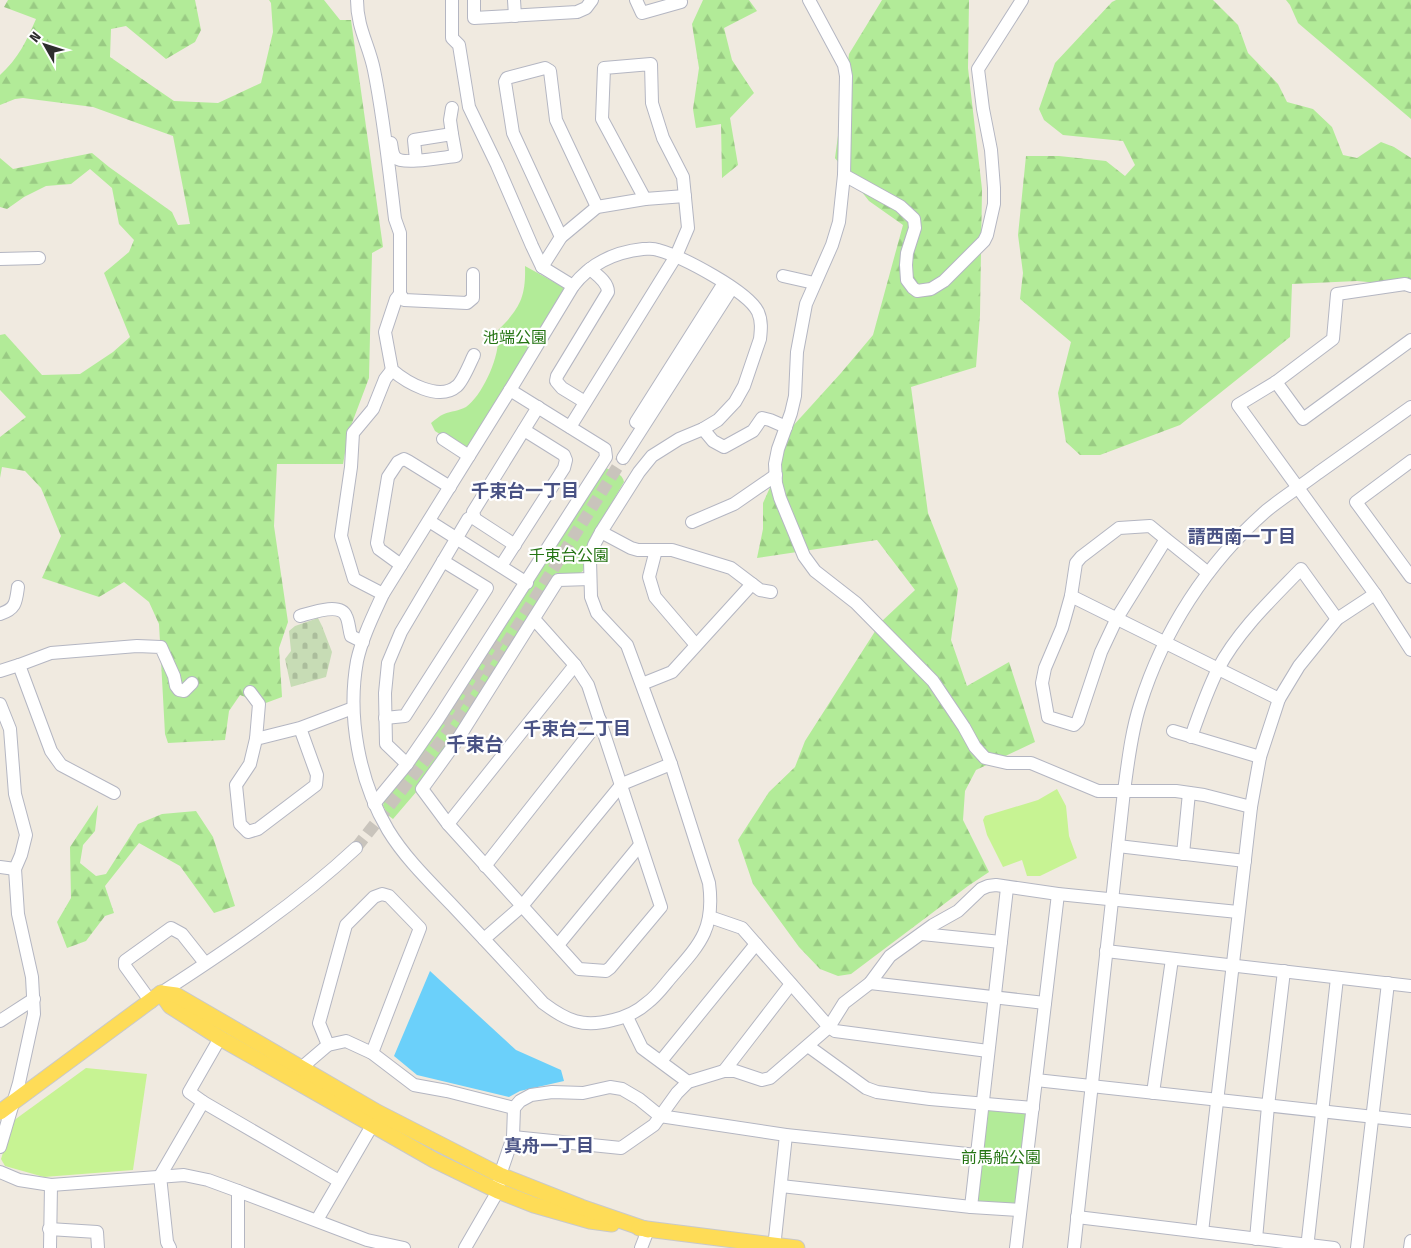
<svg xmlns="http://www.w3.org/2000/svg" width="1411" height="1248" viewBox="0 0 1411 1248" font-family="'Fira Sans Condensed','Noto Sans JP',sans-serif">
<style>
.forest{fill:url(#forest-firs)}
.cemetery{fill:url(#cemetery-stones)}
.park{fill:#b2eb98}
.pitch{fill:#c7f393}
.water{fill:#6bd0fa}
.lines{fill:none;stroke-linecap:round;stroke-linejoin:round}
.minor-tunnel{stroke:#c9c4bc;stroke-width:12;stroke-dasharray:12 6;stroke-linecap:butt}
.minor-casing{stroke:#b4b6c2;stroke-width:14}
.major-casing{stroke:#c9c9c9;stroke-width:17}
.minor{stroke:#fff;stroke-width:12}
.major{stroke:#fedc57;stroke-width:15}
.labels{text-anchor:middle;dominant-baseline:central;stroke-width:4.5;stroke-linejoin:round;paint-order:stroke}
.park-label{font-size:16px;fill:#257514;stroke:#fff}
.neighbourhood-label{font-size:18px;font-weight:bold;fill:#495284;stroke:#fff}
.quarter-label{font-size:19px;font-weight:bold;fill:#495284;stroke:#fff}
</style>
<defs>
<pattern id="forest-firs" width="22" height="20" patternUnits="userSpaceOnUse" patternTransform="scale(1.25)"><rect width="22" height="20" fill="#b2eb98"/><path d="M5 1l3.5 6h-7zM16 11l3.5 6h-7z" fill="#99ca83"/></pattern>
<pattern id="cemetery-stones" width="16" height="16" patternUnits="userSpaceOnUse" patternTransform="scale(1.25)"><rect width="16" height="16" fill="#c7dcb5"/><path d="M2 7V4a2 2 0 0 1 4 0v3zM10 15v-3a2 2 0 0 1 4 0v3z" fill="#abbd9c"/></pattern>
</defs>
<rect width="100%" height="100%" fill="#f0eae0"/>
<g class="forest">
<path d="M8 0H195L201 30 195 42 166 59 126 26 111 29 110 57 174 101 218 103 261 83 273 32 271 3 269 0H324L340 20H351L383 247 372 253 369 378 349 431 343 464H277L274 526 288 622 279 648 282 697 263 704 240 695 229 711 225 740 168 743 165 734 159 624 149 602 124 582 99 597 42 578 61 536 41 488 25 471 2 467 0 478V437L26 417 0 390V335L5 334 42 375 80 374 113 352 130 337 104 273 129 252 134 240 119 224 112 188 90 169 71 184 46 186 24 197 7 209 0 207V158L13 169 92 153 109 167 172 212 178 225 190 224 173 136 93 107 23 98 15 99 0 105V75C18 59 27 40 36 19L4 7Z"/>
<polygon points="703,0 749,0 757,11 724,28 732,60 754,93 730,118 738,165 722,178 721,124 696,128 693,109 699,68 692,24"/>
<polygon points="882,0 969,0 968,68 982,189 980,315 976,367 911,387 928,513 958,589 951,640 967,686 1009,662 1035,742 976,770 965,791 963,820 989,872 968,886 851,974 838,976 820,969 799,947 753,884 738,840 769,792 795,767 805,741 881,622 915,590 877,540 757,558 763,529 763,503 772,483 782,438 841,373 873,335 903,225 869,201 835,158 849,54"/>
<polygon points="1116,0 1213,0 1238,25 1248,53 1278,84 1287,102 1313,109 1332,127 1343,155 1357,158 1381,142 1394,147 1411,158 1411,286 1357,281 1292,284 1290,337 1180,425 1100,455 1080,455 1066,442 1058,393 1071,342 1020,299 1023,273 1018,235 1026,156 1059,156 1106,161 1125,176 1135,165 1123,141 1063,135 1044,120 1039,109 1055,63 1112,2"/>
<polygon points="1286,0 1411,0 1411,119 1298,23 1290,5"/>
<polygon points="98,805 95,831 83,845 80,863 96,876 106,874 138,824 162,814 196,811 213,837 235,906 214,913 180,866 139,843 105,886 114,913 105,916 86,941 67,948 57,922 71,898 70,847"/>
</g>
<polygon class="cemetery" points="318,618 322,626 332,652 326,677 291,687 285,659 291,651 289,631 295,626"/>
<g class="park">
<path d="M525 266 563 287 564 290 467 448 463 449 435 431 431 423C435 420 439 416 444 414 451 411 459 411 466 407 483 395 503 351 497 331 520 309 526 297 525 266Z"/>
<path d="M606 468C613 471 623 474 624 482L590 540 583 571 580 573H556L499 665 417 791 393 819 389 816 383 806 384 801 471 680Z"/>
<polygon points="985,1106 1030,1110 1018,1208 973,1205"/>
</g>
<g class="pitch">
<polygon points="1057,789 1066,806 1069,836 1077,858 1040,876 1027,876 1022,860 1003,867 987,835 983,820 985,816 1038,800"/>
<polygon points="86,1068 147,1074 133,1170 44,1177 5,1166 1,1159 13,1121"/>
</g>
<polygon class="water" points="430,971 516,1050 561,1070 564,1081 520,1091 509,1097 417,1075 394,1056"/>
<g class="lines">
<g class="minor-tunnel">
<polyline points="443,724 498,641"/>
<polyline points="356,848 450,729 481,684 623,458"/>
</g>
<g class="minor-casing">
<g id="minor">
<path d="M357 0C357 28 369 45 374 70 384 119 389 169 395 219L400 233V294L404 300 467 303 473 298V274"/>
<polyline points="452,0 452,38 459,45 469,107 497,165 532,246 542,267 573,286"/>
<polyline points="474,0 474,18 577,12 586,8 592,0"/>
<polyline points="514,0 515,16"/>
<polyline points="636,0 642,13 681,2 680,0"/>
<polyline points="809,0 844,65 846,76 844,175 839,222 832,245 806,304 797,352 795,396 791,413 778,449 775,464 776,483 780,498 804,556 815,571 856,603 933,681 964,727 975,747 985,758 1007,763 1031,763 1098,791 1176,791 1204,795 1251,807"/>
<polyline points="452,134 450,120 452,108"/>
<path d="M391 143C392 148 392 155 396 158 403 165 445 157 456 156L452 134 414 140 416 160"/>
<polyline points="844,175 900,206 914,219 915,228 907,253 906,265 907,280 913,288 917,291 931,289 944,281 984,241 987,235 994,204 994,188 991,150 983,109 978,69 1022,0"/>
<polyline points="561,237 513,133 505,82 507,78 545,68 550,71 556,120 597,207"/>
<path d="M643 249C648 249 653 248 658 250 681 256 748 291 758 312 762 321 761 330 760 339L744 386 735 402 718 420 703 429 679 439 652 456 639 472 601 532 594 545 590 560 591 597 597 613 627 645 671 764 709 883C715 928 701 943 673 975 665 984 657 996 647 1003 637 1012 626 1017 613 1020 583 1028 567 1021 543 1003 513 970 483 938 452 905 430 882 405 858 388 830 359 781 347 717 357 661 362 638 373 616 383 594L510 390 573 286C590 264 615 252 643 249Z"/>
<polyline points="0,259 39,258"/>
<polyline points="542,267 561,237 597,207 645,199 685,196"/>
<polyline points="783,276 814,283"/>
<polyline points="1411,286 1405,284 1337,294 1333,339 1276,382 1238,405 1375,594 1411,650"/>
<path d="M400 294 396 299 385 332 392 370C406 382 439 402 457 386 463 381 470 363 474 355"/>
<polyline points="1276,382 1303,419 1411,340"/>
<path d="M585 402 562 388 556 381 557 376 608 292C608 282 597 275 590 269"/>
<polyline points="636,422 724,283"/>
<polyline points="570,427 676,256 688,228 683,177 663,138 652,103 651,64 604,68 602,119 645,199"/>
<polyline points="703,429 713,441 724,447 753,431 762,418 770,420 786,427"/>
<polyline points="443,439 469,456"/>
<polyline points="623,458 732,288"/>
<polyline points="1411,461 1356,502 1411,577"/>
<polyline points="429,521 527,583"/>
<polyline points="692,522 734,504 776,475"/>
<polyline points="601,532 631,548 638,550 672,550 731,568 760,590 771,592"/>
<path d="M1166 539 1117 618 1101 652 1078 721 1074 725 1048 717 1042 683 1045 668 1062 628 1071 596 1076 563 1081 557 1119 528 1150 526C1169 542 1189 557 1208 573"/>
<polyline points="515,545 475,519 473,512 538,407"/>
<polyline points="656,550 649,577 655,597 696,645"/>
<polyline points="401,565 379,549 377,543 388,477 398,462 404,459 408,461 450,487"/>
<polyline points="501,566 564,468 566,460 564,455 524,430"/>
<polyline points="383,594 354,579 341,536 351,467 353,433 373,409 385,379 392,370"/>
<polyline points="1071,596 1279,699"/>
<path d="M0 614C16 609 16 602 18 587"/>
<path d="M300 616C311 613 340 602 346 616 349 621 349 630 351 636L363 642"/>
<polyline points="534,619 575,665 588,685 661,907 610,968 606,971 579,969 448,824 422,789 456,742 558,580 590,579"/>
<polyline points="19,665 51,653 137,646 161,647 174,676 176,686 179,690 184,691 192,683"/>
<polyline points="0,671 19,665 51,751 61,765 114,793"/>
<polyline points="642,684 672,672 752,584"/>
<polyline points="250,692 259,704 256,739"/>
<polyline points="0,704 10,729 15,794 26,835 21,855 15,869 18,914 32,977 34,1014 19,1083 0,1147"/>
<polyline points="385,718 405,716 487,588 443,561"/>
<polyline points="300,728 317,775 316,785 258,829 248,832 240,824 236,785 250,764 256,739 300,728 353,708"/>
<polyline points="1173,731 1260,757"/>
<path d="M1191 737C1199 714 1207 691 1218 669 1238 631 1271 600 1301 569L1337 619"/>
<polyline points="407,764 386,744 385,693 388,663 401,632 468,519 473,516"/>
<polyline points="374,804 407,764 438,719 606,457 605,449 510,390"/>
<polyline points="448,824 575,665"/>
<polyline points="1118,846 1245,861"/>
<polyline points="1183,854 1189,793"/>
<polyline points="485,866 600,720"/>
<polyline points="0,867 15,869"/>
<polyline points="710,917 742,928 829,1027 835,1031 988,1051"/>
<polyline points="922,934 1001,942"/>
<polyline points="484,939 522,906 622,784 671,764"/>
<polyline points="558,945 640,845"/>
<polyline points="1106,951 1411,986"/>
<polyline points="870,983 1045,1003"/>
<path d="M161 993C229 949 297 903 356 848"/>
<polyline points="151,1002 125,966 125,961 171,928 182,934 205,963"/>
<polyline points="627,1017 642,1048 688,1082"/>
<polyline points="0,1021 34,999"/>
<polyline points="220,1038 189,1092 203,1102 339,1181"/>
<polyline points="328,1045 319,1023 346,925 374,897 382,894 389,896 420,928 372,1053"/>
<polyline points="808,1046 866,1088 877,1092 930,1099 1033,1108"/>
<polyline points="661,1061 756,944"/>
<polyline points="301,1068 328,1045 346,1041 372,1053 414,1085 447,1091 514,1108"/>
<polyline points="724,1071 791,984"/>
<polyline points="1036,1080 1411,1121"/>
<polyline points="1153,1093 1172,959"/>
<polyline points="513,1137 621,1148 654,1125 677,1093 688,1082 724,1071 735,1071 762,1080 770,1078 829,1027 844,1003 870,983 890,956 933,925 958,911 981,889 988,886 996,885 1058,894 1238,912"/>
<polyline points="0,1172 19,1180 51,1185 184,1175 208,1180 238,1191 367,1240 404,1248"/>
<polyline points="781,1186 971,1207 1020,1210"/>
<polyline points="971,1207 1007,888"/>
<polyline points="1077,1217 1334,1248"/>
<polyline points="317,1220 377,1117"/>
<polyline points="49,1229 97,1232 98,1248"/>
<polyline points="1202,1232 1251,807 1260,757 1279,699 1299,666 1337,619 1375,594"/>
<polyline points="1256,1239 1268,1106 1284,971"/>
<polyline points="50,1248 51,1185"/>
<polyline points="170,1248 167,1242 160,1176 203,1102"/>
<polyline points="238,1248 238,1191"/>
<polyline points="465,1248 498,1191 500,1175 513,1137 514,1108 520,1101 531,1095 552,1092 583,1093 610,1087 622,1089 639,1099 660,1116 786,1135 977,1155"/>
<polyline points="641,1248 648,1230"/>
<polyline points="774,1248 786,1135"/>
<polyline points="1016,1248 1058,894"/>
<path d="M1074 1248 1124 791C1128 763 1131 733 1140 705 1163 631 1207 563 1266 511 1283 497 1301 486 1318 473 1349 451 1380 429 1411 407"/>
<polyline points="1307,1248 1337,978"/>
<polyline points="1357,1248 1388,983"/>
<polyline points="1410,1248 1411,1241"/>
</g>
</g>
<g class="major-casing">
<g id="major">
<polyline points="161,993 170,1006 220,1038 434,1160 498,1191 534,1205 590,1221 612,1224"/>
<polyline points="0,1112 161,993 176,995 377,1112 500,1175 581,1207 648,1230"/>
<polyline points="639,1228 797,1248"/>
</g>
</g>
<use href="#minor" class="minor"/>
<use href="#major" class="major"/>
</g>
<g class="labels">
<g class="park-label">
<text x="515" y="337">池端公園</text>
<text x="569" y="555">千束台公園</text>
<text x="1001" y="1157">前馬船公園</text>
</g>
<g class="neighbourhood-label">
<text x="525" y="491">千束台一丁目</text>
<text x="1242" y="537">請西南一丁目</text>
<text x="577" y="729">千束台二丁目</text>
<text x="549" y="1146">真舟一丁目</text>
</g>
<g class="quarter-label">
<text x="475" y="744">千束台</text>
</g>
</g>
<g transform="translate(45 45) rotate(309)" stroke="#ffffff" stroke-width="4" paint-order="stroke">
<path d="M0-4L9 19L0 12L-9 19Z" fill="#2e2e2e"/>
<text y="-8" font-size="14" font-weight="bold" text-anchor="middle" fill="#2e2e2e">N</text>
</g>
</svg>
